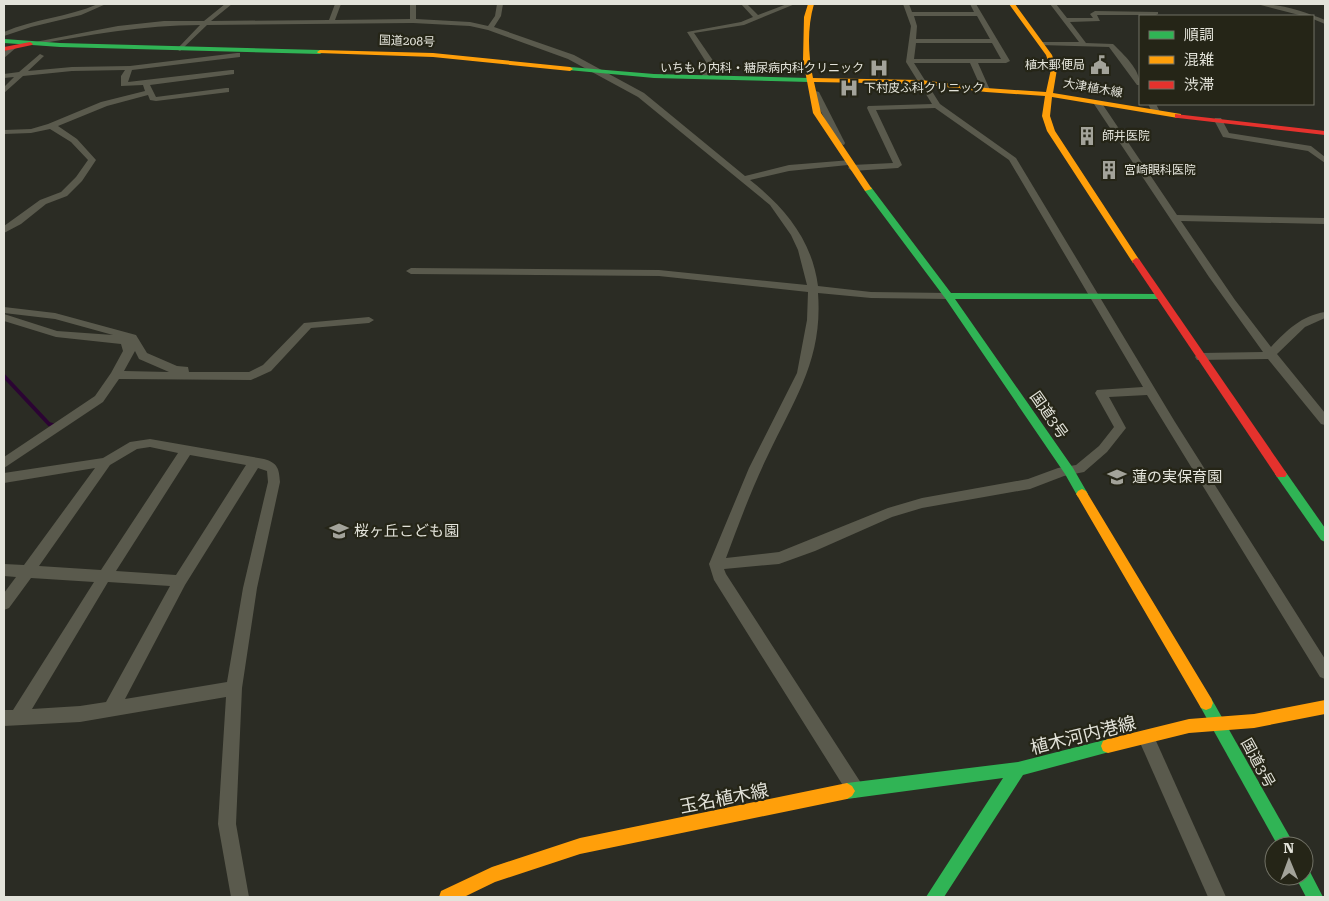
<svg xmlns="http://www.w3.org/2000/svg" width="1329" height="901" viewBox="0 0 1329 901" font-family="'Roboto Serif','Noto Sans JP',serif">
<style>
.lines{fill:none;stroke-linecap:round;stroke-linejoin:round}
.stream{stroke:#2b0433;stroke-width:4}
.street{fill:#5a5a4d;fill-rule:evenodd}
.fast{fill:#30b455;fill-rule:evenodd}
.slow{fill:#ff9f0a;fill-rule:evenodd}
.jam{fill:#e5322d;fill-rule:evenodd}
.labels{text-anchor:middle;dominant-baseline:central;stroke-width:4.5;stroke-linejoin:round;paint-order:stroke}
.far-street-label{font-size:12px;fill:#e3e3da;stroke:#252517}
.far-poi-label{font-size:12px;fill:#e3e3da;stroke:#252517;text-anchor:start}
.street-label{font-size:15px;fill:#e3e3da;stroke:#252517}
.poi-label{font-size:15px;fill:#e3e3da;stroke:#252517;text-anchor:start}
.near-street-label{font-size:18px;fill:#e3e3da;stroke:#252517}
</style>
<rect width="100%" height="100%" fill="#2b2c24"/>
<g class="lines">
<polyline class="stream" points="4,376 49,424 55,426"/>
<g class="street">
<path d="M98 4H106L81 15 31 27 4 36V32C34 19 68 17 98 4Z"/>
<path d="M225 4H232L211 21 329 20 335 4H341L335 20 410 19V4H416V19L470 22 488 26 495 16 497 4H503L501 16 494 27 574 55 644 93 745 176 789 165 851 160 852 162 848 165 789 171 750 180C785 208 812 240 818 286L871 292 948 293 953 296 948 299 871 298 818 293C823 359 795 398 768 455 752 488 739 523 726 558L779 552 888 508 922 498 1028 479 1058 468 1076 465 1099 446 1114 427 1095 393 1097 390 1143 387 1009 160 935 108 876 110 902 165 898 168 852 171 848 168 852 165 893 163 867 108 868 106 932 104 906 62 911 26 903 4H909L912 12H974L970 4H976L1010 61 1006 63H978L990 90 989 92 982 90 970 63H914L940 104 1016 158 1175 422 1325 659V679L1320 677 1147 395 1109 397 1126 428 1107 452 1084 472 1064 476 1030 489 922 508 892 517 815 551 779 564 724 569 726 574 861 783 864 789 861 795 855 798 849 795 714 580 709 564 749 468 797 373 807 320 808 292 659 276 411 274 406 271 411 268 659 270 807 285 798 250 791 235 770 205 638 97 568 59 488 30 470 26 413 23 207 25 180 51 178 50V48L200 25C143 25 89 35 33 45L30 43 118 26 164 21H204ZM914 16H977L990 39H916L917 26ZM916 43H992L1001 59H914Z"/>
<polygon points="741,4 747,4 758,15 787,4 795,4 744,25 694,33 714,62 707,79 701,79 706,62 687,32 741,22 753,17"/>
<path d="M1050 4H1056L1067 18H1093L1090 14 1095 11 1158 12V14L1156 15H1097L1100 21 1070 22 1086 43 1113 44C1124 55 1140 69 1140 85H1137L1109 47 1040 45 1039 44 1042 42H1079Z"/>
<path d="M1257 4C1278 3 1306 12 1325 20V24L1313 19V16H1303Z"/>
<polygon points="12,46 17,47 4,58 4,52"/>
<polygon points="237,53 240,53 240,57 132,70 128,82 231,70 234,70 234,74 150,85 156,97 226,88 229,88 229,92 156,101 150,100 148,95 107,106 58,126 77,139 96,160 82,181 67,196 46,204 21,224 4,233 4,226 40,200 61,192 76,177 88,160 71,142 50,129 31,133 4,134 4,130 31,129 48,124 101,102 145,91 143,85 121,86 121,76 125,70 72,71 23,76 4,93 4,87 14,77 4,78 4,74 19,72 40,54 44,56 28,71 72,67 130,66"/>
<polygon points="812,90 819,92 845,143 844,145 837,143 811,92"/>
<path d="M1095 102H1101L1177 215 1325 218V224L1181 221 1235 300 1271 347C1287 330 1301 316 1325 312V318L1305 327 1277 354 1325 413V425L1321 424 1268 359 1197 360 1195 357 1197 354 1201 353 1263 352 1209 277 1094 104Z"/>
<polygon points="1148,104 1156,104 1160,112 1159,114 1153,114"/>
<polygon points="1215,118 1221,118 1229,133 1311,146 1325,157 1325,163 1308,151 1223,137 1214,120"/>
<path d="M4 307 55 313 136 335 147 353 177 366 188 367 189 372H249L263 365 304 323 369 317 374 320 369 323 311 328 271 371 251 380 119 379 103 402 4 468V457L95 396 111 373 123 351 121 344 56 337 4 321V314L57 331 113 335 55 319 4 313ZM135 351 139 359 169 372 124 371Z"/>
<path d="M150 439 264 459C278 463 279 469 280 482L257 588 242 688 236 824 249 897H231L218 824 226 697 80 722 4 726V710H13L94 582 31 578 9 608 4 610V593L16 577 4 576V564L24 565 95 468 4 483V473L103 458 130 442ZM150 447 178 453 101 570 39 566 110 465 137 449ZM190 455 246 465 176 575 116 571ZM258 468 267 471 268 482 243 588 227 682 125 699 185 585ZM108 582 170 586 106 702 80 706 32 709Z"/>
<polygon points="1146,730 1152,732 1226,897 1208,897 1138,738 1140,732"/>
</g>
<g class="fast">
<polygon points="4,39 60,43 320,50 323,52 320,54 60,47 4,43"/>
<polygon points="570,67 654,74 809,78 812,80 809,82 654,78 568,70 567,69"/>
<polygon points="865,187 871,187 951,293 1162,294 1162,298 1159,299 955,299 1073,468 1088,494 1086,497 1078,497 1065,474 945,298 865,191"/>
<polygon points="1281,470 1285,471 1325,528 1325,542 1321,540 1277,477 1275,474 1277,471"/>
<polygon points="1206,696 1211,698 1295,846 1278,846 1201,708 1199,703 1201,698"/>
<polygon points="1108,739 1113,741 1115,746 1113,751 1023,775 944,897 926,897 1003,778 847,799 842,796 839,791 842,786 847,783 1018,762"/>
<polygon points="1304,868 1309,870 1323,897 1306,897 1295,876 1304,876"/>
</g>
<g class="slow">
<path d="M808 4H814C807 28 808 54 813 78L921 80 986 88 1046 92 1051 69 1046 55 1009 4H1015L1052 55 1057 69 1053 93 1181 114V118H1178L1052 97 1050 116 1055 131 1140 261 1139 263H1133L1047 131 1042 116 1045 96 986 92 921 84 814 82 821 113 872 189 865 191 813 113 803 60 804 17Z"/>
<polygon points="320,50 433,53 570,67 573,69 570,71 433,57 318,53 317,52"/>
<polygon points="1082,489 1086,491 1211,698 1213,703 1211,708 1206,710 1201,708 1078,497 1076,494 1078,491"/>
<polygon points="1325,700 1325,714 1254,728 1189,733 1108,753 1103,751 1101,746 1103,741 1108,739 1189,719 1254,714"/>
<polygon points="847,783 852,786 855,791 852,796 847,799 580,854 495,882 464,897 439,897 441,891 492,867 580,838"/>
</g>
<g class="jam">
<polygon points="30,42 33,44 32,45 4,51 4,47"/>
<polygon points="1175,114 1325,131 1325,135 1178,118 1175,118"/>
<polygon points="1136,258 1139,259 1285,471 1287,474 1285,477 1277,477 1132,261"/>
</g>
</g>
<defs>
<g id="civic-bare" transform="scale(1.5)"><path d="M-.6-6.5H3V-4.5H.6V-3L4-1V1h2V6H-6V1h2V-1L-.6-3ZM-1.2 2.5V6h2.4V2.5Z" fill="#a3a39a" stroke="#252517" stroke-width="2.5" paint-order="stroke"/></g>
<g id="hospital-bare" transform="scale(1.5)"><path d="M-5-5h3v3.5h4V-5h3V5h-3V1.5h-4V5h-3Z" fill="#a3a39a" stroke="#252517" stroke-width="2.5" paint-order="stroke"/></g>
<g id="building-bare" transform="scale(1.5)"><path d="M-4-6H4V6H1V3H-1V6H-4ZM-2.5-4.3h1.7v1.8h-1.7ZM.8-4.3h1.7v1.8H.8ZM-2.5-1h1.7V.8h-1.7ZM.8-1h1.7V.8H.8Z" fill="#a3a39a" stroke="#252517" stroke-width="2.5" paint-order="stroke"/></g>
<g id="school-bare" transform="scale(1.5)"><path d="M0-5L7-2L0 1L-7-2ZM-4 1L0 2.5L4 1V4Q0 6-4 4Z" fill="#a3a39a" stroke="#252517" stroke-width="2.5" paint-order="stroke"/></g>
</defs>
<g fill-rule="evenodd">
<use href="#civic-bare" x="1100" y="65"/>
<use href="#hospital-bare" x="879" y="68"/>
<use href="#hospital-bare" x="849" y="88"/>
<use href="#building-bare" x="1087" y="136"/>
<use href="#building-bare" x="1109" y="170"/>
<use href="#school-bare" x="1117" y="477"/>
<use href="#school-bare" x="339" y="531"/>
</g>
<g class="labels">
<g class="far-street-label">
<text transform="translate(407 41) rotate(2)">国道208号</text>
<text transform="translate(1093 88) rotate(10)">大津植木線</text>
</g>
<g class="far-poi-label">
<text x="1085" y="65" text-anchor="end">植木郵便局</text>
<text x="864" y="68" text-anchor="end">いちもり内科・糖尿病内科クリニック</text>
<text x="864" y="88">下村皮ふ科クリニック</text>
<text x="1102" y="136">師井医院</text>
<text x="1124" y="170">宮崎眼科医院</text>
</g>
<g class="street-label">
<text transform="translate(1049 415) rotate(55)">国道3号</text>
<text transform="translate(1258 763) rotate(61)">国道3号</text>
</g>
<g class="poi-label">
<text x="1132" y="477">蓮の実保育園</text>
<text x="354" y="531">桜ヶ丘こども園</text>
</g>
<g class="near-street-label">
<text transform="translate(1083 735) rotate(-14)">植木河内港線</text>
<text transform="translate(724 798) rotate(-11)">玉名植木線</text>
</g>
</g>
<rect width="1329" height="901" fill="none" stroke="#e3e3da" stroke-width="10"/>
<rect x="1139" y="15" width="175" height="90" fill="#252517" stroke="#717165"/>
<rect x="1149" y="31" width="25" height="8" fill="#30b455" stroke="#717165"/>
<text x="1184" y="40" font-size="15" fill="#e3e3da">順調</text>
<rect x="1149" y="56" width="25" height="8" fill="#ff9f0a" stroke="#717165"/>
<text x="1184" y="65" font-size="15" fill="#e3e3da">混雑</text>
<rect x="1149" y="81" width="25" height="8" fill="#e5322d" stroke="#717165"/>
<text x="1184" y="90" font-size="15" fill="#e3e3da">渋滞</text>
<g transform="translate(1289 861) rotate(359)"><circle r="24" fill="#252517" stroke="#717165"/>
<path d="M0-4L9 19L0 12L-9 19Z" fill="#a3a39a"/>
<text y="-8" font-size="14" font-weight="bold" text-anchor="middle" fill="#e3e3da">N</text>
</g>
</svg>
